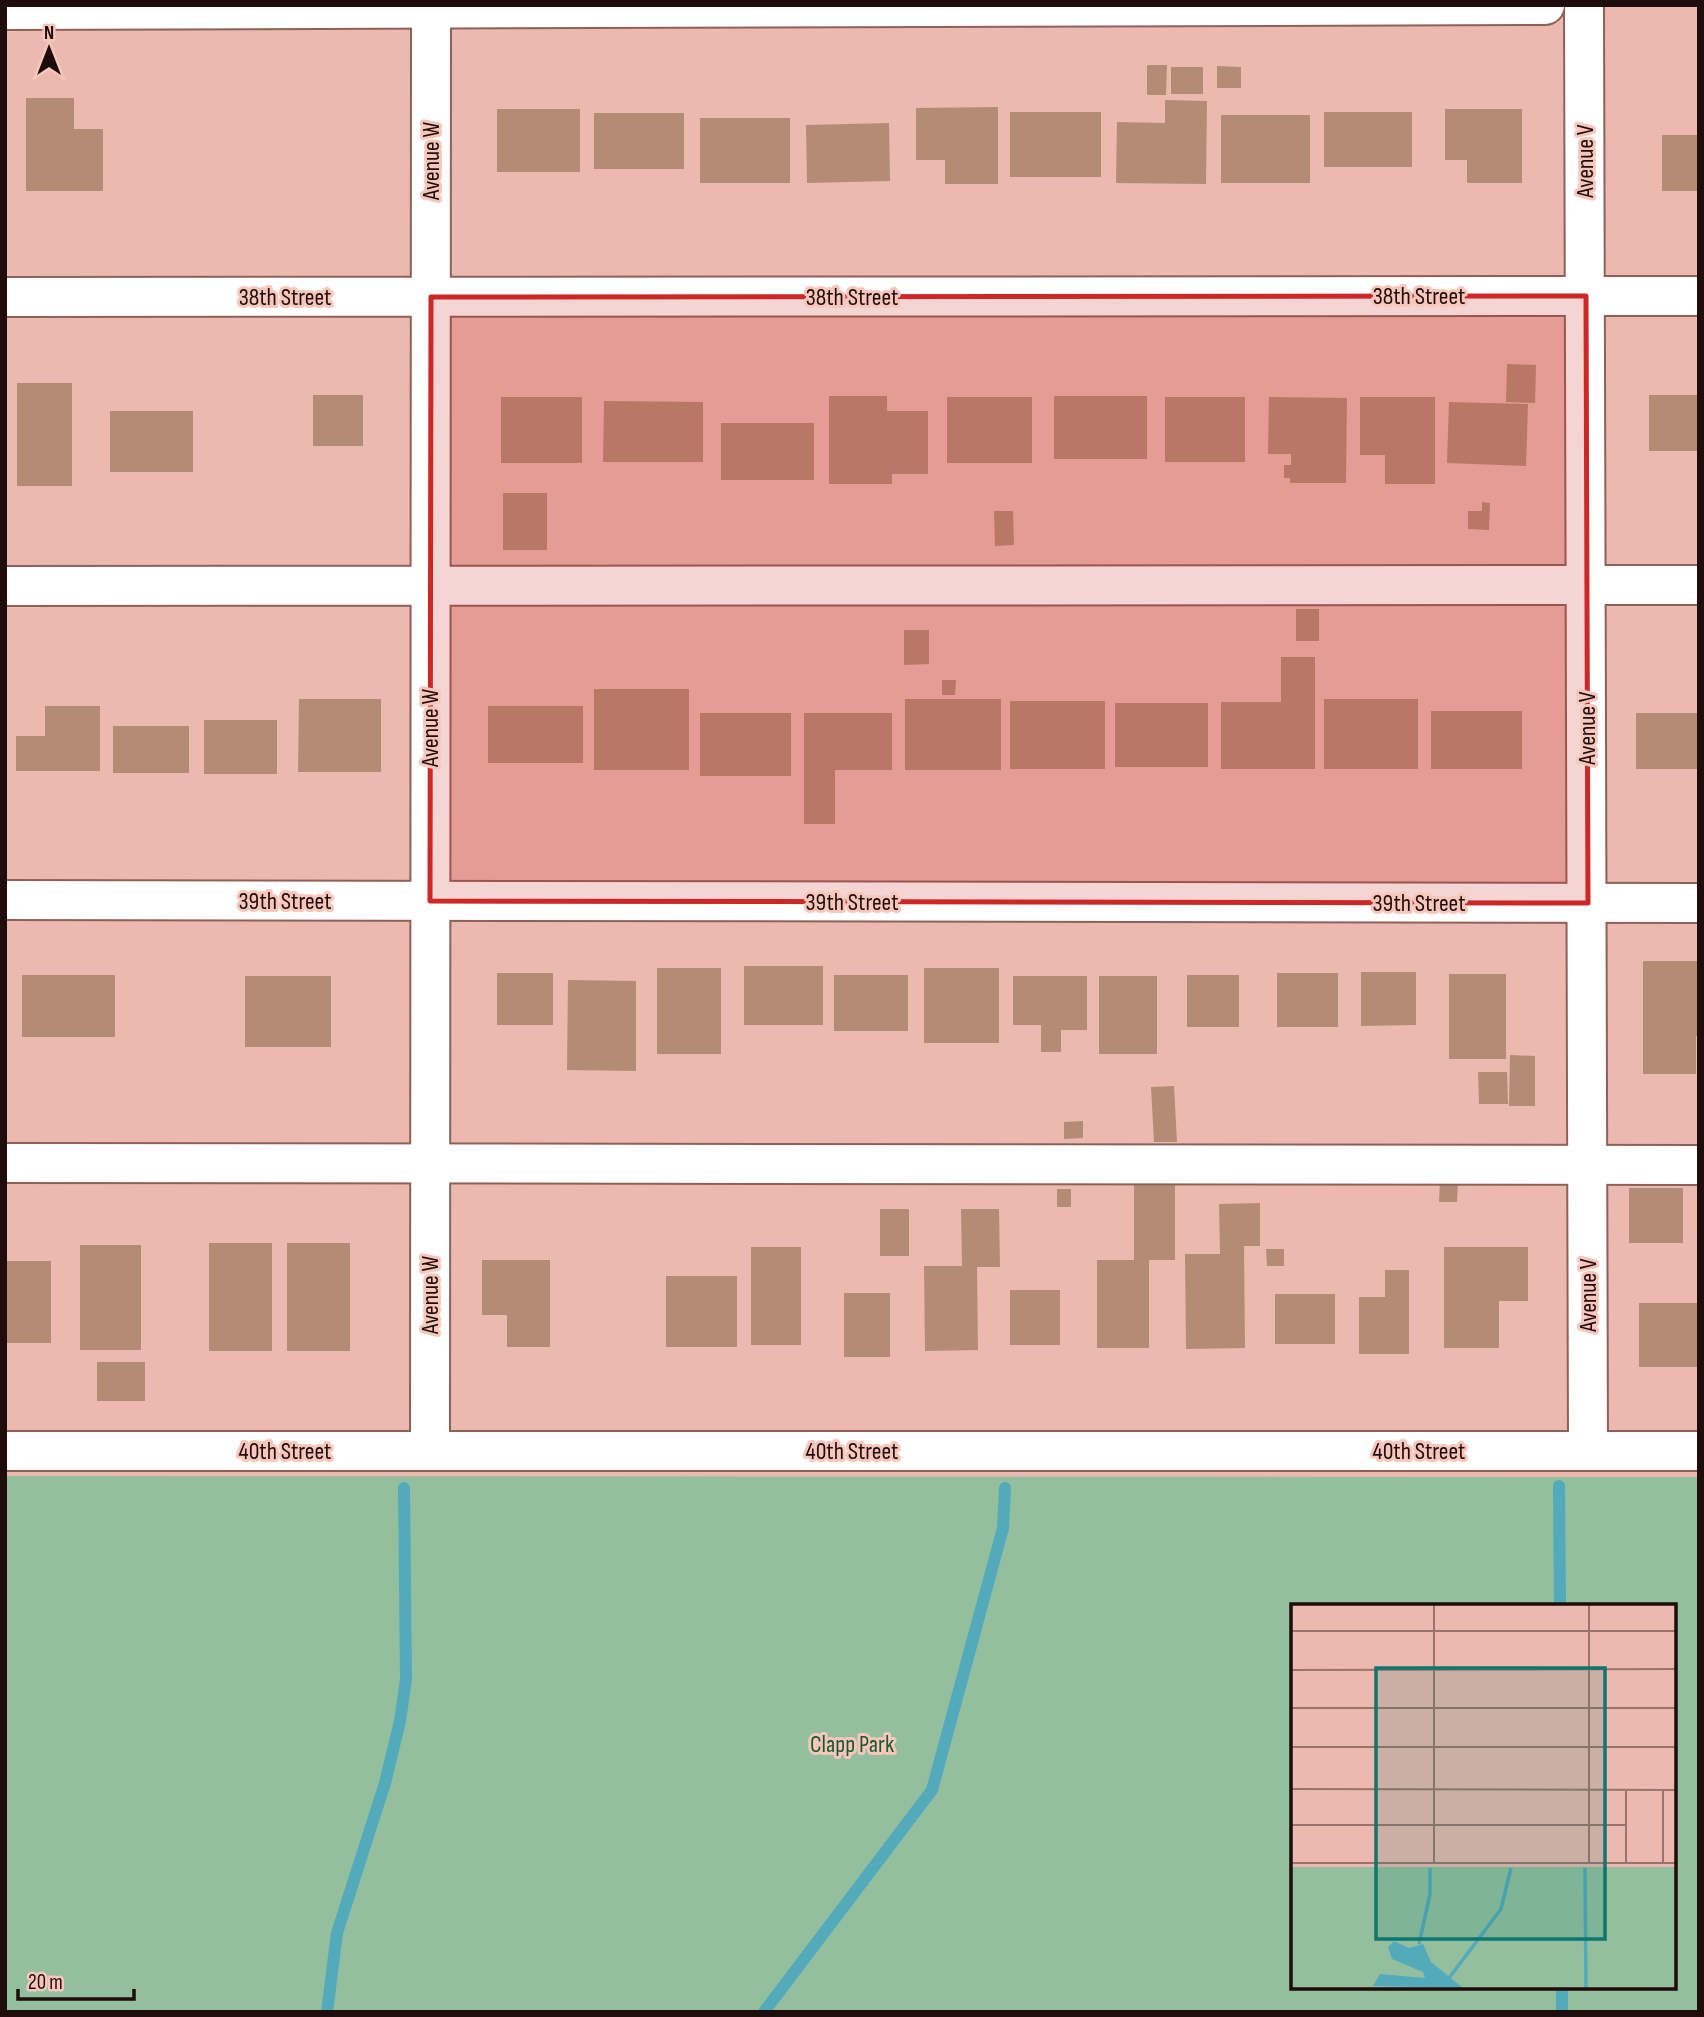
<svg xmlns="http://www.w3.org/2000/svg" width="1704" height="2017" viewBox="0 0 1704 2017" font-family="'Sofia Sans Condensed',sans-serif">
<style>
.green{fill:#93bf9e;fill-rule:evenodd}
.lines{fill:none;stroke-linecap:round;stroke-linejoin:round}
.stream{stroke:#52aabb;stroke-width:12}
.building{fill:#b48c75}
.minor-casing{stroke:#8d6158;stroke-width:42}
.minor{stroke:#fff;stroke-width:38}
.marked{fill:#cd2726;fill-opacity:0.2;stroke:#cd2726;stroke-width:5;stroke-linejoin:round}
.labels{text-anchor:middle;dominant-baseline:central;stroke-width:6;stroke-linejoin:round;paint-order:stroke}
.street-label{font-size:24px;fill:#1e0d0a;stroke:#f8c6bb}
.park-label{font-size:24px;fill:#175930;stroke:#f8c6bb}
.inset-river{fill:none;stroke:#52aabb;stroke-width:3.5}
.inset-road{fill:none;stroke:#99746d;stroke-width:2}
.view{fill:#0f766e;fill-opacity:0.15;stroke:#0f766e;stroke-width:3.5}
.inset-edge{fill:none;stroke:#1e0d0a;stroke-width:3.5}
</style>
<rect width="100%" height="100%" fill="#ebb9af"/>
<path class="green" d="M5 1476 1699 1477V2012H5ZM1293 1606H1674V1987H1293Z"/>
<g class="lines">
<g class="stream">
<polyline points="1559,1486 1560,1606"/>
<polyline points="1562,1987 1562,2012"/>
<polyline points="327,2012 337,1933 385,1783 400,1721 406,1679 404,1488"/>
<polyline points="764,2012 932,1790 1003,1528 1005,1488"/>
</g>
</g>
<g class="building">
<polygon points="1147,65 1167,65 1166,95 1147,95"/>
<polygon points="1217,66 1241,67 1241,88 1217,88"/>
<rect x="1171" y="67" width="32" height="27"/>
<polygon points="26,98 74,98 74,129 103,129 103,191 26,191"/>
<polygon points="1165,100 1207,101 1206,184 1116,183 1117,122 1165,123"/>
<polygon points="998,107 998,184 945,184 945,160 916,160 916,108"/>
<rect x="497" y="109" width="83" height="63"/>
<polygon points="1445,109 1522,109 1522,183 1467,183 1467,160 1445,160"/>
<rect x="1010" y="112" width="91" height="65"/>
<rect x="1324" y="112" width="88" height="55"/>
<rect x="594" y="113" width="90" height="56"/>
<rect x="1221" y="115" width="89" height="68"/>
<rect x="700" y="118" width="90" height="65"/>
<polygon points="889,123 890,181 807,183 806,125"/>
<rect x="1662" y="135" width="37" height="56"/>
<polygon points="1507,364 1536,365 1535,403 1506,402"/>
<rect x="17" y="383" width="55" height="103"/>
<rect x="313" y="395" width="50" height="51"/>
<rect x="1649" y="395" width="50" height="56"/>
<polygon points="829,396 887,396 887,411 928,411 928,474 892,474 892,484 829,484"/>
<rect x="1054" y="396" width="93" height="63"/>
<rect x="501" y="397" width="81" height="66"/>
<rect x="947" y="397" width="85" height="66"/>
<rect x="1165" y="397" width="80" height="65"/>
<polygon points="1269,397 1347,398 1346,483 1290,483 1290,478 1284,478 1284,465 1291,465 1291,454 1268,454"/>
<polygon points="1360,397 1435,397 1435,484 1385,484 1385,455 1360,455"/>
<polygon points="604,401 703,402 703,462 603,462"/>
<polygon points="1449,402 1528,404 1526,466 1447,463"/>
<rect x="110" y="411" width="83" height="61"/>
<rect x="721" y="423" width="93" height="57"/>
<rect x="503" y="493" width="44" height="57"/>
<polygon points="1482,502 1490,503 1489,530 1468,529 1468,511 1482,511"/>
<polygon points="994,511 1013,511 1014,545 995,546"/>
<rect x="1296" y="609" width="23" height="32"/>
<polygon points="904,630 929,630 929,664 904,665"/>
<polygon points="1281,657 1315,657 1315,769 1221,769 1221,702 1281,702"/>
<polygon points="942,680 956,680 955,695 942,695"/>
<rect x="594" y="689" width="95" height="81"/>
<polygon points="299,699 381,699 381,772 298,772"/>
<rect x="905" y="699" width="96" height="71"/>
<rect x="1324" y="699" width="94" height="70"/>
<rect x="1010" y="701" width="95" height="68"/>
<rect x="1115" y="703" width="93" height="64"/>
<polygon points="45,706 100,706 100,771 16,771 16,736 45,736"/>
<rect x="488" y="706" width="95" height="57"/>
<rect x="1431" y="711" width="91" height="58"/>
<rect x="700" y="713" width="91" height="63"/>
<polygon points="804,713 892,713 892,770 835,770 835,824 804,824"/>
<rect x="1636" y="713" width="63" height="56"/>
<rect x="204" y="720" width="73" height="54"/>
<rect x="113" y="726" width="76" height="47"/>
<polygon points="1643,961 1699,961 1699,1036 1696,1036 1696,1074 1643,1074"/>
<rect x="744" y="966" width="79" height="59"/>
<rect x="657" y="968" width="64" height="86"/>
<rect x="924" y="968" width="75" height="75"/>
<polygon points="1361,972 1416,972 1416,1025 1361,1026"/>
<rect x="497" y="973" width="56" height="52"/>
<rect x="1277" y="973" width="61" height="54"/>
<rect x="1449" y="974" width="57" height="85"/>
<rect x="22" y="975" width="93" height="62"/>
<rect x="834" y="975" width="74" height="56"/>
<rect x="1187" y="975" width="52" height="52"/>
<rect x="245" y="976" width="86" height="71"/>
<polygon points="1013,976 1087,976 1087,1030 1061,1030 1061,1052 1041,1052 1041,1025 1013,1025"/>
<rect x="1099" y="976" width="58" height="78"/>
<polygon points="568,980 636,981 636,1071 567,1070"/>
<polygon points="1510,1055 1535,1056 1535,1106 1509,1106"/>
<polygon points="1478,1072 1507,1072 1508,1104 1479,1104"/>
<polygon points="1174,1086 1177,1142 1154,1142 1151,1087"/>
<polygon points="1083,1121 1083,1138 1064,1139 1064,1122"/>
<polygon points="1134,1179 1175,1179 1175,1260 1149,1260 1149,1348 1097,1348 1097,1260 1134,1260"/>
<polygon points="1440,1181 1458,1182 1457,1202 1439,1202"/>
<rect x="1629" y="1188" width="54" height="55"/>
<rect x="1057" y="1189" width="14" height="18"/>
<polygon points="1260,1203 1260,1246 1244,1246 1245,1348 1186,1349 1185,1254 1220,1254 1219,1204"/>
<rect x="880" y="1209" width="29" height="47"/>
<polygon points="961,1209 999,1209 1000,1267 977,1267 978,1350 925,1351 924,1266 962,1266"/>
<rect x="209" y="1243" width="63" height="108"/>
<rect x="287" y="1243" width="63" height="108"/>
<rect x="80" y="1245" width="61" height="105"/>
<rect x="751" y="1247" width="50" height="98"/>
<polygon points="1444,1247 1528,1247 1528,1301 1499,1301 1499,1348 1444,1348"/>
<polygon points="1266,1249 1284,1249 1284,1266 1267,1266"/>
<polygon points="482,1260 550,1260 550,1347 507,1347 507,1315 482,1315"/>
<rect x="5" y="1261" width="46" height="82"/>
<polygon points="1385,1270 1409,1270 1409,1354 1359,1354 1359,1297 1385,1297"/>
<rect x="666" y="1276" width="71" height="71"/>
<rect x="1010" y="1290" width="50" height="55"/>
<rect x="844" y="1293" width="46" height="64"/>
<rect x="1275" y="1294" width="60" height="50"/>
<rect x="1639" y="1303" width="60" height="64"/>
<rect x="97" y="1362" width="48" height="39"/>
</g>
<g class="lines">
<g class="minor-casing">
<g id="minor">
<polyline points="1584,5 1588,1451"/>
<polyline points="5,10 1545,5"/>
<polyline points="5,297 1699,296"/>
<polyline points="5,586 1699,585"/>
<polyline points="5,900 1699,903"/>
<polyline points="5,1163 1699,1165"/>
<polyline points="5,1451 1699,1451"/>
<polyline points="430,1451 431,5"/>
</g>
</g>
<use href="#minor" class="minor"/>
</g>
<path class="marked" d="M1586 296 1588 903 430 901 431 297Z"/>
<g class="labels">
<g class="street-label">
<text transform="translate(431 161) rotate(-90)">Avenue W</text>
<text transform="translate(1585 161) rotate(-90)">Avenue V</text>
<text x="1419" y="296">38th Street</text>
<text x="285" y="297">38th Street</text>
<text x="852" y="297">38th Street</text>
<text transform="translate(430 728) rotate(-90)">Avenue W</text>
<text transform="translate(1587 728) rotate(-90)">Avenue V</text>
<text x="285" y="901">39th Street</text>
<text x="852" y="902">39th Street</text>
<text x="1419" y="903">39th Street</text>
<text transform="translate(430 1295) rotate(-90)">Avenue W</text>
<text transform="translate(1588 1295) rotate(-90)">Avenue V</text>
<text x="285" y="1451">40th Street</text>
<text x="852" y="1451">40th Street</text>
<text x="1419" y="1451">40th Street</text>
</g>
<g class="park-label">
<text x="852" y="1744">Clapp Park</text>
</g>
</g>
<g transform="translate(1291 1604)">
<rect width="385" height="385" fill="#ebb9af"/>
<path d="M0 263H385V384H0Z" fill="#93bf9e"/>
<path d="M103 337 118 344 132 340 140 358 172 384 82 382 89 370 134 374 132 368 101 355 97 343Z" fill="#52aabb"/>
<path class="inset-river" d="M294 264 295 384M128 340 139 290V264M158 374 210 305 220 264"/>
<path class="inset-road" d="M298 1V259M0 27H385M0 66 385 65M0 104H385M0 143H385M0 185 385 186M372 186V259M0 221H335M0 259H385M143 259V1M335 259V186"/>
<path class="view" d="M85 64H314V335H85Z"/>
<rect width="385" height="385" class="inset-edge"/>
</g>
<rect width="1704" height="2017" fill="none" stroke="#1e0d0a" stroke-width="14"/>
<g transform="translate(49 49)" stroke="#f8c6bb" stroke-width="5" paint-order="stroke">
<path d="M0-5L12 26L0 18L-12 26Z" fill="#1e0d0a"/>
<text y="-10" font-size="19" font-weight="bold" text-anchor="middle" fill="#1e0d0a">N</text>
</g>
<path d="M18 1989v10h116v-10" fill="none" stroke="#1e0d0a" stroke-width="3.5"/>
<text x="28" y="1989" font-size="21" fill="#1e0d0a" stroke="#f8c6bb" stroke-width="5" paint-order="stroke">20 m</text>
</svg>
